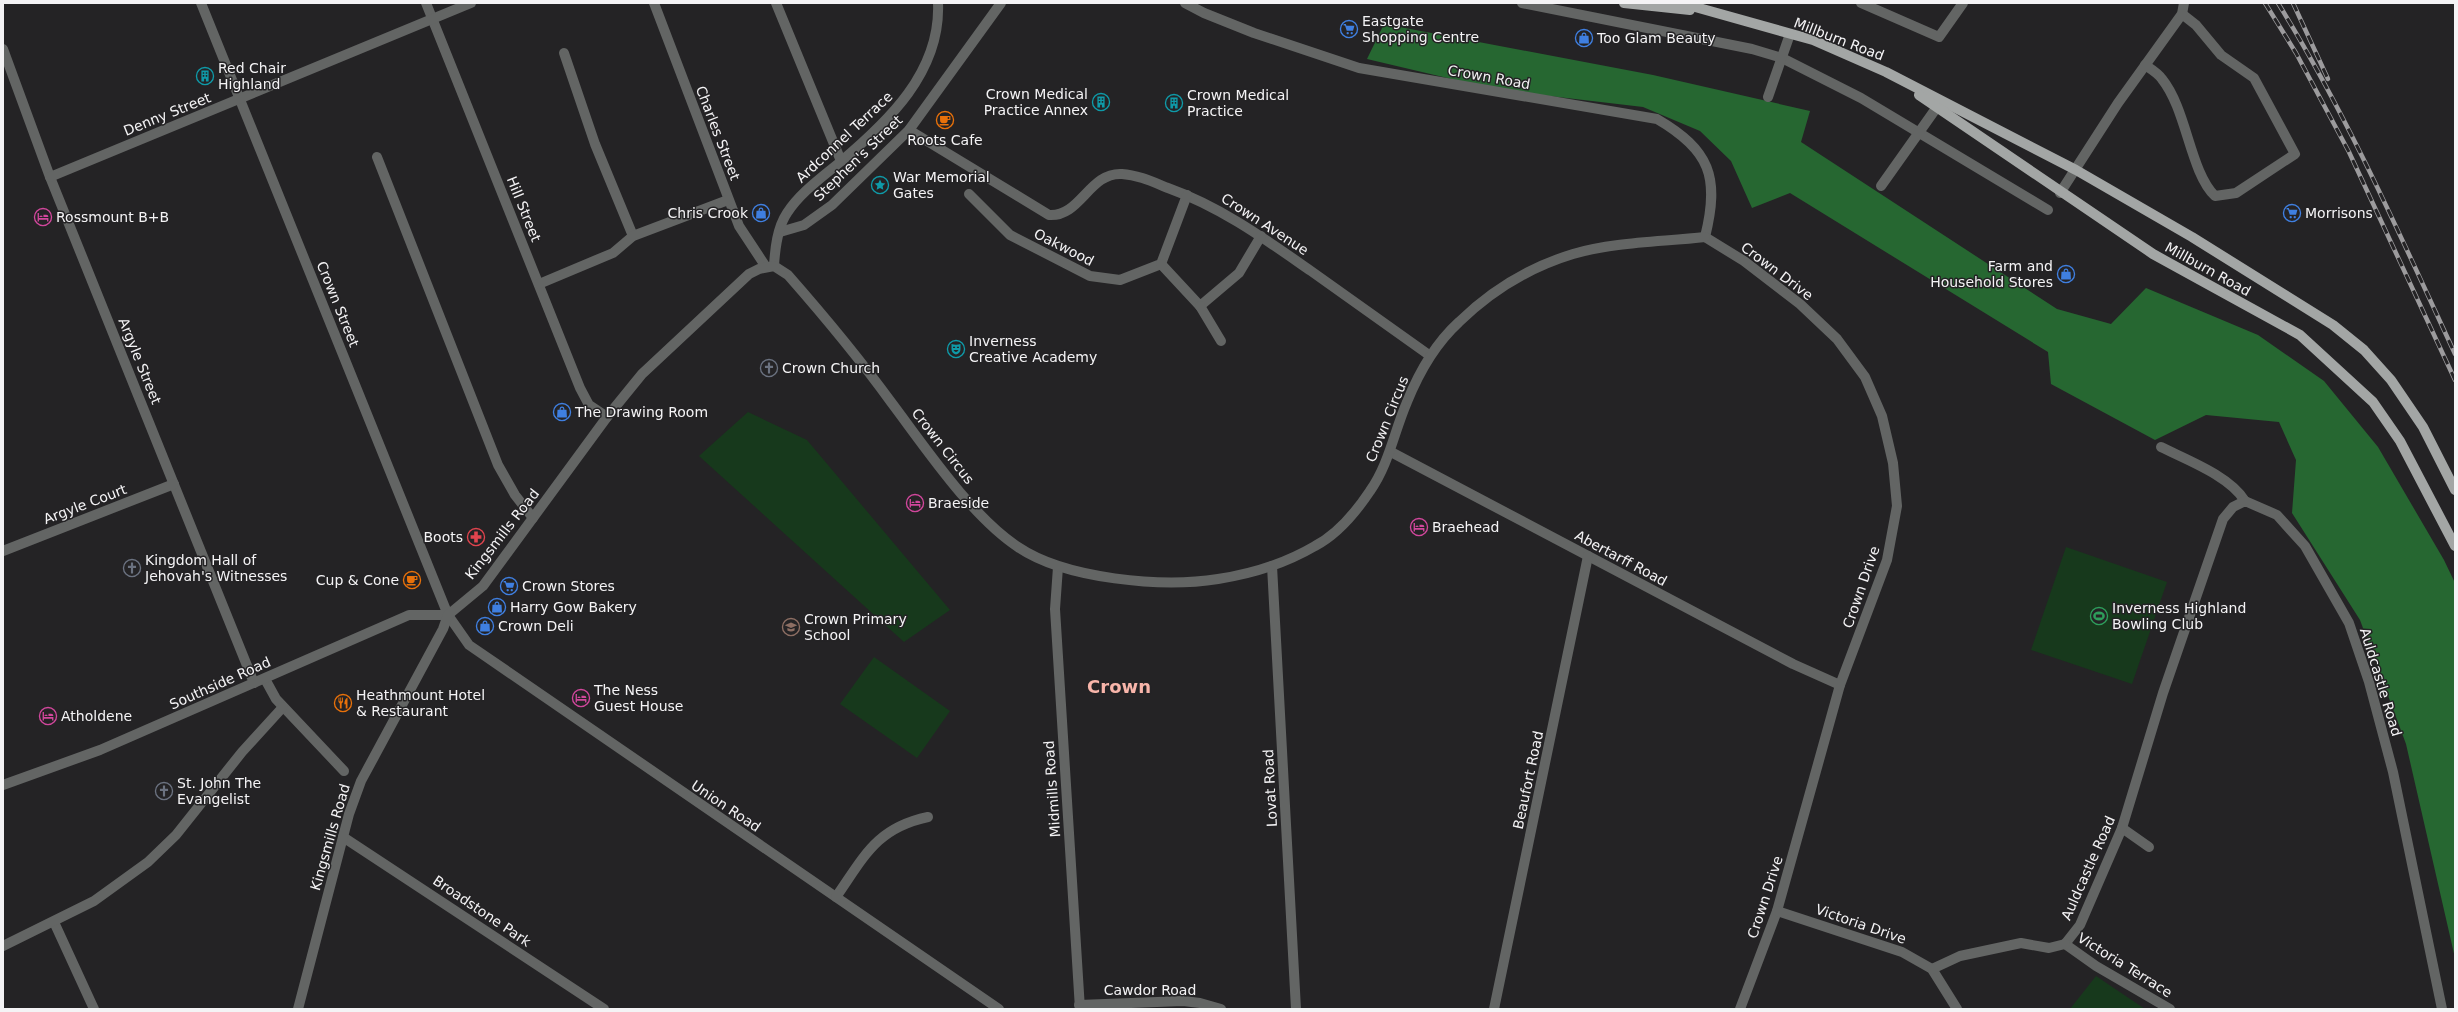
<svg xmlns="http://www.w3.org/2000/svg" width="2458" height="1012" viewBox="0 0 2458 1012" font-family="'DejaVu Sans',sans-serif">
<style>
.green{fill:#17391c}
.forest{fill:#266731}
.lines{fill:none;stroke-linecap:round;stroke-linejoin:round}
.minor{stroke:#636564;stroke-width:10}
.major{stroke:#a3a6a5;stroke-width:10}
.rail-casing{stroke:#9c9b9d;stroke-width:4.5}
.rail{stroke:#242325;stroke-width:3;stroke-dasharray:9;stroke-linecap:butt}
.labels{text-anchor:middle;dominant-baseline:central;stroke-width:3;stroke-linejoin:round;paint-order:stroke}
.poi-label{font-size:14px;fill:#f4f3f5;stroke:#242325;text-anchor:start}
.street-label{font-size:14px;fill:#f4f3f5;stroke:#242325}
.district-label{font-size:18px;font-weight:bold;fill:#f8b5aa;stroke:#242325}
</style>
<rect width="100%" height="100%" fill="#242325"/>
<g class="green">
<polygon points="748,412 807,440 950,610 904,642 699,456"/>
<polygon points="2066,547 2167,582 2132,684 2031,650"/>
<polygon points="874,657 950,711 917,758 840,704"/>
<polygon points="2096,976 2145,1009 2070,1009"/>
</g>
<polygon class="forest" points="1384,24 1653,75 1810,111 1801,142 2057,309 2111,324 2146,288 2258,335 2324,381 2378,447 2444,560 2455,583 2455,958 2406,744 2360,620 2292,513 2296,460 2279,422 2206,415 2155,440 2051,384 2048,352 1790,193 1752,208 1731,161 1700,131 1643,107 1498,90 1367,59"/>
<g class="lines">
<g class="minor">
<polyline points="201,3 448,615 469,645 999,1009"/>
<polyline points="426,3 580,388 589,405 607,417"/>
<polyline points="654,3 739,226 766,267"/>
<polyline points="776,3 841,161"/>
<path d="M1185 3 1204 13 1254 33 1359 68 1657 119C1710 150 1720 177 1705 237"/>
<polyline points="1522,3 1752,49 1782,58 1861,98 2048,210"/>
<polyline points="1861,3 1939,37 1963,3"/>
<polyline points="3,49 50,177 254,683"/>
<polyline points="564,53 595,144 633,236"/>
<path d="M2145 65C2151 69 2158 73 2162 79 2187 110 2190 172 2215 196L2236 193 2295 154 2254 78 2221 55 2196 25 2182 14"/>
<polyline points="1768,97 1790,34"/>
<path d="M909 130 1049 215C1081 217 1089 172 1122 174 1138 175 1153 182 1168 188 1221 207 1265 239 1311 271 1350 299 1390 327 1429 355"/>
<polyline points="377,157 498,465 515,495 533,518"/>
<polyline points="50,177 471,3"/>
<polyline points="1881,186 1937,107"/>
<polyline points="2060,193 2118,103 2182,14 2184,3"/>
<polyline points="969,194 1010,235 1090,276 1120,280 1161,264 1187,195"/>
<polyline points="780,232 804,225 832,205 909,130 1001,3"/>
<polyline points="1705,237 1744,261 1800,304 1837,339 1865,377 1882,416 1893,463 1897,506 1887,560 1840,685 1777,911 1740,1009"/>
<polyline points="1161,264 1200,306 1239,273 1261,236"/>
<path d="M774 266C775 249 777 228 787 213 800 193 821 178 839 163 888 122 941 72 938 3"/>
<polyline points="539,284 613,253 633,236 728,200"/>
<polyline points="1200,306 1221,341"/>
<path d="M2161 447C2187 460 2230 476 2245 501"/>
<polyline points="1391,452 1793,664 1840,685"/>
<polyline points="3,551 174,484"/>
<polyline points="1272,566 1296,1009"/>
<polyline points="1058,567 1055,609 1080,1009"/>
<polyline points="265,679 276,699 344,771"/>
<polyline points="3,785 100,750 409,615 448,615"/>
<polyline points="2122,828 2149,847"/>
<polyline points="343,837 604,1009"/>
<path d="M836 897C864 857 876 828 928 817"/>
<polyline points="1777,911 1902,952 1932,969 1957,1009"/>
<polyline points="54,922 94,1009"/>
<polyline points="2065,944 2080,925 2122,828 2163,693 2223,519 2233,507 2245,501 2277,515 2305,546 2349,623 2369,682 2393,772 2442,1009"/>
<polyline points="2065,944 2096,966 2170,1009"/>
<polyline points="3,946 94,901 148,862 176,835 242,752 283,707"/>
<polyline points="1932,969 1960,956 2021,943 2049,948 2065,944"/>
<polyline points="1079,1005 1183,1001 1200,1003 1221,1009"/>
<path d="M298 1009 349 814 361 781 443 629 448 615 483 586 607 417 642 374 749 274 759 269 774 266 788 275C824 316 859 358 891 402 925 447 971 516 1018 547 1065 579 1162 588 1218 579 1251 574 1286 563 1315 546 1338 534 1356 512 1370 491 1389 464 1394 432 1407 402 1419 372 1435 344 1459 322 1491 291 1530 267 1573 254 1614 242 1661 242 1705 237"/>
<polyline points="1494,1009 1588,556"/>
</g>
<g class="major">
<polyline points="1624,3 1690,10"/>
<polyline points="1681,3 1813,40 1886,72 2076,170 2192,237 2333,325 2364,350 2391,380 2423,427 2455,490"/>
<polyline points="1919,95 2153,254 2300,335 2373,402 2400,441 2455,546"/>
</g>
<g class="rail-casing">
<g id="rail">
<polyline points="2265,3 2296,53 2349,152 2455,380"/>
<path d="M2278 3C2347 115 2400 235 2455 354"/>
<polyline points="2293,3 2328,79"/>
</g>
</g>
<use href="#rail" class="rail"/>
</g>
<defs>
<g id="supermarket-ring" transform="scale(0.9)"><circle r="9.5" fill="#242325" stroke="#3f7fe0" stroke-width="1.5"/><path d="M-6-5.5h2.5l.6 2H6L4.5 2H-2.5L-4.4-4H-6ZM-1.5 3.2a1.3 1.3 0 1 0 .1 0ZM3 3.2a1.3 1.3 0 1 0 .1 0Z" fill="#3f7fe0"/></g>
<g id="shop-ring" transform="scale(0.9)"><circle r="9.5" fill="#242325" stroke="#3f7fe0" stroke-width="1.5"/><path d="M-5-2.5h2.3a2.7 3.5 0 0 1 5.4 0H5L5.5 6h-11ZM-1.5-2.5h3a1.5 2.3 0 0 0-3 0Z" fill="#3f7fe0"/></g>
<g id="building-ring" transform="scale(0.9)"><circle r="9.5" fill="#242325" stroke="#0f9aa8" stroke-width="1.5"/><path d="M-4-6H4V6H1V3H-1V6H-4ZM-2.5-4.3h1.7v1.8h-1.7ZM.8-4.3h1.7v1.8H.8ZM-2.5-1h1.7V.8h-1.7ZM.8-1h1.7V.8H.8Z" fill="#0f9aa8"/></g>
<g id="cafe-ring" transform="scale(0.9)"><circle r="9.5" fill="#242325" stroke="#e8710a" stroke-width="1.5"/><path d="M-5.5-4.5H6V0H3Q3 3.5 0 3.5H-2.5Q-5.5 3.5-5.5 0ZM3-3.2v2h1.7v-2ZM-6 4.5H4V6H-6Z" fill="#e8710a"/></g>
<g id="sight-ring" transform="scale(0.9)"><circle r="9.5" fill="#242325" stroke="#0f9aa8" stroke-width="1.5"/><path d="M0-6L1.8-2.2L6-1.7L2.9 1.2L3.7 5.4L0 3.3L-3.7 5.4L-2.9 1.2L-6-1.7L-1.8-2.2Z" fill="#0f9aa8"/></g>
<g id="hotel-ring" transform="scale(0.9)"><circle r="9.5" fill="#242325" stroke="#d1479c" stroke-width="1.5"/><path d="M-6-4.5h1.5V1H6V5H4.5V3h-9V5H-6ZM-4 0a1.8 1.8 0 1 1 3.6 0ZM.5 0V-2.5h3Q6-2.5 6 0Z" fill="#d1479c"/></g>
<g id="theatre-ring" transform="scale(0.9)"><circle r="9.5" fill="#242325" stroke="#0f9aa8" stroke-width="1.5"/><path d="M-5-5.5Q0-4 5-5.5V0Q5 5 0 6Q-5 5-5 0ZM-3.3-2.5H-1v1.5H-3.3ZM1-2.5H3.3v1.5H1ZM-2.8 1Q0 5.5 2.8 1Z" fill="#0f9aa8"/></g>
<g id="church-ring" transform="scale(0.9)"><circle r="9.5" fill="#242325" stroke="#6b7280" stroke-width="1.5"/><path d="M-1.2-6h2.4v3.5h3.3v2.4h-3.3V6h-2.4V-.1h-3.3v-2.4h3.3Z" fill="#6b7280"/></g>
<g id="pharmacy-ring" transform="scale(0.9)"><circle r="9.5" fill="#242325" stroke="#e0444e" stroke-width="1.5"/><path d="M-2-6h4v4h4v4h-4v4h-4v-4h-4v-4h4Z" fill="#e0444e"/></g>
<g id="stadium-ring" transform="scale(0.9)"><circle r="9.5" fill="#242325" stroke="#2e9e5b" stroke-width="1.5"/><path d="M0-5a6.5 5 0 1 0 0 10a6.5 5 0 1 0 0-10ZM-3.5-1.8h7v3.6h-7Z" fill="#2e9e5b"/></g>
<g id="school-ring" transform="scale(0.9)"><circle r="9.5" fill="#242325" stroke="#8d6e63" stroke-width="1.5"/><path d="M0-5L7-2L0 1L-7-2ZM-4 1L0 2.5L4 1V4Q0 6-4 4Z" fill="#8d6e63"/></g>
<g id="restaurant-ring" transform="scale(0.9)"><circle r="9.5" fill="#242325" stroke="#e8710a" stroke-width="1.5"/><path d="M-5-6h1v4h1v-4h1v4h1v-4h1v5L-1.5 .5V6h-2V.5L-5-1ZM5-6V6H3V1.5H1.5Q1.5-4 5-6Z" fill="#e8710a"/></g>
</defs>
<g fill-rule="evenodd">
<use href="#supermarket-ring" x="1349" y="29"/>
<use href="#shop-ring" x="1584" y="38"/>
<use href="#building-ring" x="205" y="76"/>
<use href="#building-ring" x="1101" y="102"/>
<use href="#building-ring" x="1174" y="103"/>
<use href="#cafe-ring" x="945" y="120"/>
<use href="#sight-ring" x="880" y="185"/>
<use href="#shop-ring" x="761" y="213"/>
<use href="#supermarket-ring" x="2292" y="213"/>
<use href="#hotel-ring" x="43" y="217"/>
<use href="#shop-ring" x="2066" y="274"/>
<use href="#theatre-ring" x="956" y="349"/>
<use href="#church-ring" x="769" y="368"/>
<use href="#shop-ring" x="562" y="412"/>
<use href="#hotel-ring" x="915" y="503"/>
<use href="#hotel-ring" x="1419" y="527"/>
<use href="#pharmacy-ring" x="476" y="537"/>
<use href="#church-ring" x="132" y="568"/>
<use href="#cafe-ring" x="412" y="580"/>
<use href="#supermarket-ring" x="509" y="586"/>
<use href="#shop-ring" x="497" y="607"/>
<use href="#stadium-ring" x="2099" y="616"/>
<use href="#shop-ring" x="485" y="626"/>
<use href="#school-ring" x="791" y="627"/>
<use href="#hotel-ring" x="581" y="698"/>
<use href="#restaurant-ring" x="343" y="703"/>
<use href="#hotel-ring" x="48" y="716"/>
<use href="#church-ring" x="164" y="791"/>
</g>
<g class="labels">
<g class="poi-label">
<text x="1362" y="21">Eastgate<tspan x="1362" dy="16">Shopping Centre</tspan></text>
<text x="1597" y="38">Too Glam Beauty</text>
<text x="218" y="68">Red Chair<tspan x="218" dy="16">Highland</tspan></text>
<text x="1088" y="94" text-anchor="end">Crown Medical<tspan x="1088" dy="16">Practice Annex</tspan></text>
<text x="1187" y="95">Crown Medical<tspan x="1187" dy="16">Practice</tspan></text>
<text x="945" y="140" text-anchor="middle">Roots Cafe</text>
<text x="893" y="177">War Memorial<tspan x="893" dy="16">Gates</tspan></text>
<text x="748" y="213" text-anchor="end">Chris Crook</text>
<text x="2305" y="213">Morrisons</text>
<text x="56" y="217">Rossmount B+B</text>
<text x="2053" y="266" text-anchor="end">Farm and<tspan x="2053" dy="16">Household Stores</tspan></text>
<text x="969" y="341">Inverness<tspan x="969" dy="16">Creative Academy</tspan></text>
<text x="782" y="368">Crown Church</text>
<text x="575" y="412">The Drawing Room</text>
<text x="928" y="503">Braeside</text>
<text x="1432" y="527">Braehead</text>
<text x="463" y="537" text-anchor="end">Boots</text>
<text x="145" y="560">Kingdom Hall of<tspan x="145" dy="16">Jehovah's Witnesses</tspan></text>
<text x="399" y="580" text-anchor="end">Cup &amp; Cone</text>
<text x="522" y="586">Crown Stores</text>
<text x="510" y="607">Harry Gow Bakery</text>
<text x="2112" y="608">Inverness Highland<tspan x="2112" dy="16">Bowling Club</tspan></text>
<text x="804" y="619">Crown Primary<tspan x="804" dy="16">School</tspan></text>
<text x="498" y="626">Crown Deli</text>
<text x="594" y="690">The Ness<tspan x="594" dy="16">Guest House</tspan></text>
<text x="356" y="695">Heathmount Hotel<tspan x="356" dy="16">&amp; Restaurant</tspan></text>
<text x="61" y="716">Atholdene</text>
<text x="177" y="783">St. John The<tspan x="177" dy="16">Evangelist</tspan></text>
</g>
<g class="street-label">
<text transform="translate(1839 39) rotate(21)">Millburn Road</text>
<text transform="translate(1489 77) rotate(10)">Crown Road</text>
<text transform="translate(167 114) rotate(-22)">Denny Street</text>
<text transform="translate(718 133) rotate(69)">Charles Street</text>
<text transform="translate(844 137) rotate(-43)">Ardconnel Terrace</text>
<text transform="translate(858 158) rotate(-44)">Stephen's Street</text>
<text transform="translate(524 209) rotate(68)">Hill Street</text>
<text transform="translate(1265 224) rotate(33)">Crown Avenue</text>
<text transform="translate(1064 247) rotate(27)">Oakwood</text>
<text transform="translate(2208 269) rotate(29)">Millburn Road</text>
<text transform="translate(1777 271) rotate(37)">Crown Drive</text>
<text transform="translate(338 304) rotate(68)">Crown Street</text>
<text transform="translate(140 361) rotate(68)">Argyle Street</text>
<text transform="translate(1387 419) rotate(-68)">Crown Circus</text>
<text transform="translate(943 446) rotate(52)">Crown Circus</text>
<text transform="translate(85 504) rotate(-21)">Argyle Court</text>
<text transform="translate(502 534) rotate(-52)">Kingsmills Road</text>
<text transform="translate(1621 558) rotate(28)">Abertarff Road</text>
<text transform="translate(1861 587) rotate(-71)">Crown Drive</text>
<text transform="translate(2381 682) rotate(73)">Auldcastle Road</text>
<text transform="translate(220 683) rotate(-24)">Southside Road</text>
<text transform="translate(1528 780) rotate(-78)">Beaufort Road</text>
<text transform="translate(1270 788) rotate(-93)">Lovat Road</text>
<text transform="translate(1052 789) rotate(-94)">Midmills Road</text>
<text transform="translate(726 806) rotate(34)">Union Road</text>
<text transform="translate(330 837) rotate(-74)">Kingsmills Road</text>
<text transform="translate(2088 868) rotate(-66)">Auldcastle Road</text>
<text transform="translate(1765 897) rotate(-72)">Crown Drive</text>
<text transform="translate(482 911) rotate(34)">Broadstone Park</text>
<text transform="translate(1861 924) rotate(19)">Victoria Drive</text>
<text transform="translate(2125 965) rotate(32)">Victoria Terrace</text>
<text x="1150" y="990">Cawdor Road</text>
</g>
<g class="district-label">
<text x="1119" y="686">Crown</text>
</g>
</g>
<rect width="2458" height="1012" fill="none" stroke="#f4f3f5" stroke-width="8"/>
</svg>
